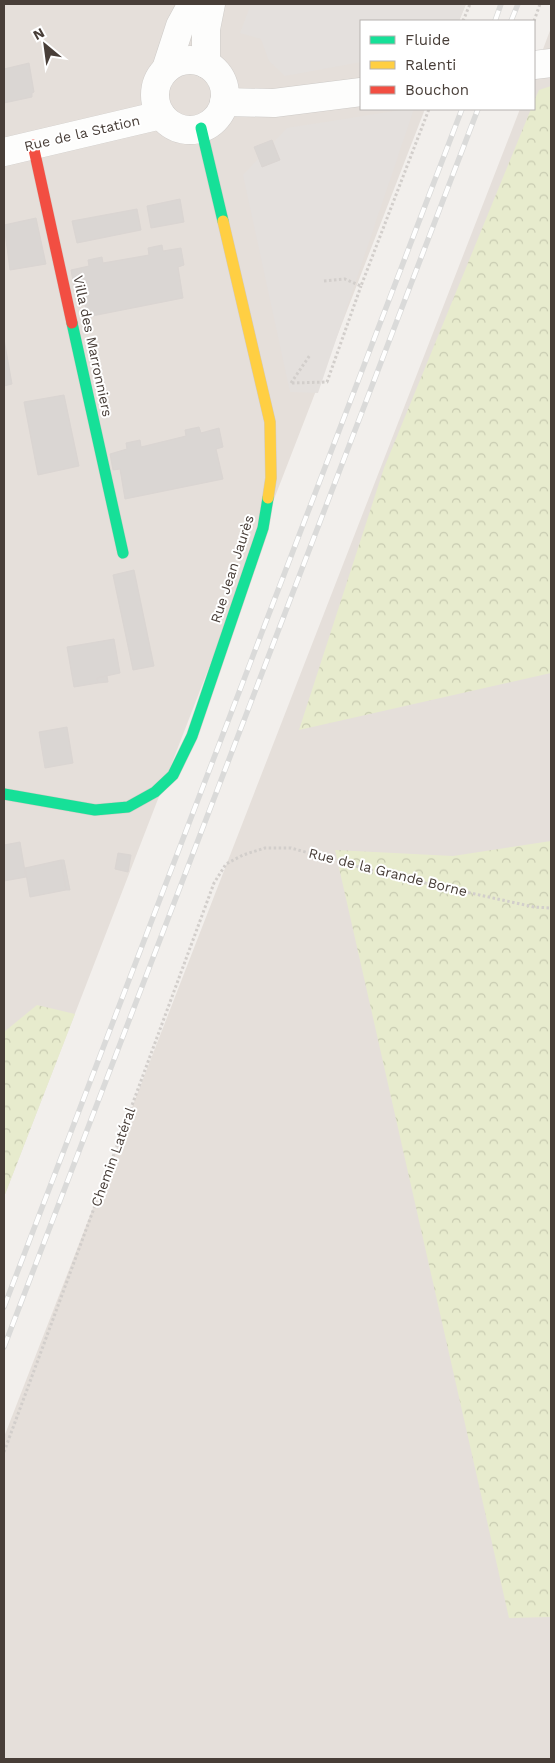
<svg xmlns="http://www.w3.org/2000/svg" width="555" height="1763" viewBox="0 0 555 1763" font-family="'Work Sans',sans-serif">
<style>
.residential{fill:#e5dfda}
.forest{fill:url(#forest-crowns)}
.parking{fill:#e4e0dd}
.building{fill:#dad6d3;stroke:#dad5d2}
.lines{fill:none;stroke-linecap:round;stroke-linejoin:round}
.street-casing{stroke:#cecbc8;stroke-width:29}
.fast-casing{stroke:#d2cbc5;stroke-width:12}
.slow-casing{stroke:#d2cbc5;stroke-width:12}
.jam-casing{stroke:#d2cbc5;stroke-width:12}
.path{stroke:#d2cecb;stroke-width:3;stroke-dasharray:2.5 2.5;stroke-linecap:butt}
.street{stroke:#fdfdfc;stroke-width:28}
.fast{stroke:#16e098;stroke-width:11}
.slow{stroke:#ffcf43;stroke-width:11}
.jam{stroke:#f24e42;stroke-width:11}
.rail-casing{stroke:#dadad9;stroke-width:5.5}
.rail{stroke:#fff;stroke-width:4;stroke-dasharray:11;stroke-linecap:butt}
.labels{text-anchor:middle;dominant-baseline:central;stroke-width:4;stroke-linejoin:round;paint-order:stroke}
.street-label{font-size:14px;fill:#483e38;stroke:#fff}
</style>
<defs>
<pattern id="forest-crowns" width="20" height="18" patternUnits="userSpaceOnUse" patternTransform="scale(1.25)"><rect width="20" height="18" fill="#e7ebcd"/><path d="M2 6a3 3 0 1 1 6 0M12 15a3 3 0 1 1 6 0" fill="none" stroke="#c8cbb1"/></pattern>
</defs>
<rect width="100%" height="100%" fill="#f2efec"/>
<g class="residential">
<polygon points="4,4 466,4 459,21 361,21 361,109 425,109 4,1197"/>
<polygon points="551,28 551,1759 4,1759 4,1437 520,109 534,109 534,73"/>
</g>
<g class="forest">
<polygon points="551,86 551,673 299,730 384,468 531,109 534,109 534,101 539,90"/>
<polygon points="551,841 551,1617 509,1618 335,850 453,856"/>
<polygon points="37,1005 75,1014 4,1197 4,1032"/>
</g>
<g class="parking">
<polygon points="251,4 466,4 459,21 361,21 361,62 285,76 269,61 261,39 240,33"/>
<polygon points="407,109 414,109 318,393 290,392 243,175 287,128"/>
</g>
<g class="building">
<polygon points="29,63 34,92 32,93 32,97 4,103 4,69"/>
<polygon points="272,140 280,160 262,167 254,147"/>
<polygon points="180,199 184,222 151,228 147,206"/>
<polygon points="137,209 141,230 77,243 72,221"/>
<polygon points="36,218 46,264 10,270 4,225"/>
<polygon points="162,245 163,251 181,248 184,265 178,267 183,298 87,317 82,286 74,287 71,270 89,266 88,260 102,257 103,263 149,255 148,248"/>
<polygon points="4,339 12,384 4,386"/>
<polygon points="64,395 79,466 38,475 24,402"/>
<polygon points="199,427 201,433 219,428 223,447 216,449 223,479 125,499 120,469 113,470 110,454 127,449 126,443 140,440 141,447 186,436 185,430"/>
<polygon points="134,570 154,666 133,670 113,575"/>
<polygon points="114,639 120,673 97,678 98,683 74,687 67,647"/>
<polygon points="107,676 108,682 98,683 97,678"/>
<polygon points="67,727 73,763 45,768 39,732"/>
<polygon points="20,842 26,877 4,881 4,845"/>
<polygon points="118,853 131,855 128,872 115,869"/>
<polygon points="61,860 64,860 70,890 66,890"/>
<polygon points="61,860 66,890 30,897 25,868"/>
</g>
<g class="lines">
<g class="street-casing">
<g id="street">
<circle cx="190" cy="95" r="35"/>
<polyline points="206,64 206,29 211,4"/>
<polyline points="534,65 551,63"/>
<polyline points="166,69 180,26 192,4"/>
<polyline points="224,102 274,103 361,92"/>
<polyline points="4,152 161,115"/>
</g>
</g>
<g class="fast-casing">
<g id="fast">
<polyline points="201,128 223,221"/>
<polyline points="72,323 123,553"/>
<polyline points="4,794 95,810 128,807 155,792 173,775 192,736 263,528 268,498"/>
</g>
</g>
<g class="slow-casing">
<polyline id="slow" points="223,221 270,422 271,478 268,498"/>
</g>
<g class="jam-casing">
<polyline id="jam" points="33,145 72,323"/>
</g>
<g class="path">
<polyline points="463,21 470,4"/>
<polyline points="534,21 540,4"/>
<polyline points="324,281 345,279 361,286 429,109"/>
<polyline points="291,383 310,355"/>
<polyline points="292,383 327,382 361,286"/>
<polyline points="4,1452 214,883 226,864 243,855 265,848 291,848 384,874 534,907 551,908"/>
</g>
<use href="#street" class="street"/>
<use href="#fast" class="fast"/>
<use href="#slow" class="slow"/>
<use href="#jam" class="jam"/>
<g class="rail-casing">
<g id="rail">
<polyline points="495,21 501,4"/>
<polyline points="511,21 518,4"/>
<polyline points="4,1307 462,109"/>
<polyline points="4,1347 478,109"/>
</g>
</g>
<use href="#rail" class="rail"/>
</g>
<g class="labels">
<g class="street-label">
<text transform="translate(82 133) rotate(-13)">Rue de la Station</text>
<text transform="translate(93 346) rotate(78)">Villa des Marronniers</text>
<text transform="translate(232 569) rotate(-72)">Rue Jean Jaurès</text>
<text transform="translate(388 872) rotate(14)">Rue de la Grande Borne</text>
<text transform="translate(113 1157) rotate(-70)">Chemin Latéral</text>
</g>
</g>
<rect width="555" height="1763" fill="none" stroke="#483e38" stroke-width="10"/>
<rect x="360" y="20" width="175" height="90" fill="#ffffff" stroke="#b6b2af"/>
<rect x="370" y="36" width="25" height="8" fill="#16e098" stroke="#b6b2af"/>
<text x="405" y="45" font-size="15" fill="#483e38">Fluide</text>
<rect x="370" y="61" width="25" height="8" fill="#ffcf43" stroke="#b6b2af"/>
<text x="405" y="70" font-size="15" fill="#483e38">Ralenti</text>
<rect x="370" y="86" width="25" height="8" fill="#f24e42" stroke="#b6b2af"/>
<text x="405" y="95" font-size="15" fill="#483e38">Bouchon</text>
<g transform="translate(45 45) rotate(331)" stroke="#ffffff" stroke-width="4" paint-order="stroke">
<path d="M0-4L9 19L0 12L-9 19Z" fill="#483e38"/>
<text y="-8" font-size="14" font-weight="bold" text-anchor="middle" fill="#483e38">N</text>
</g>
</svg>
